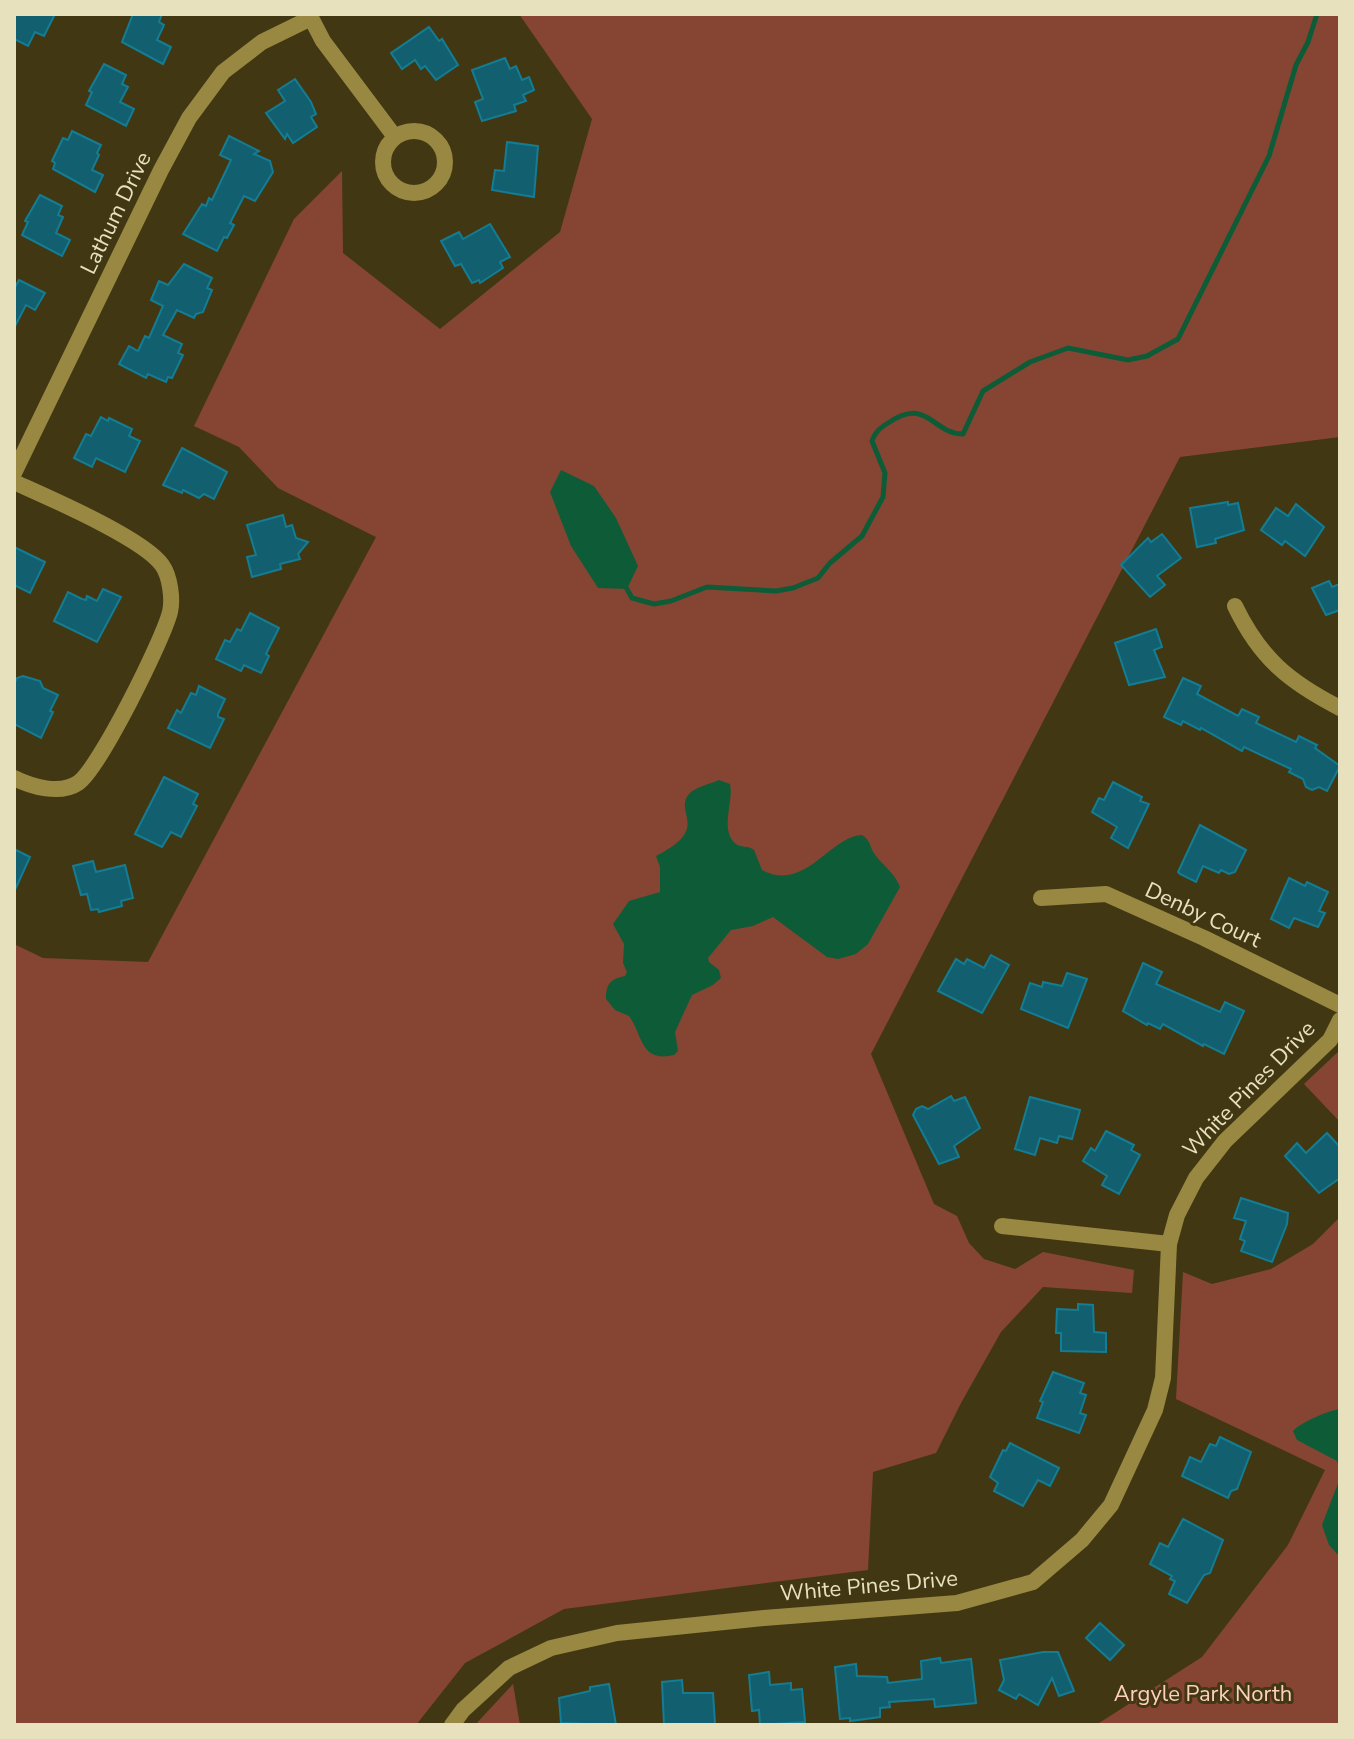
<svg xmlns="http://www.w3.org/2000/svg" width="1354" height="1739" viewBox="0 0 1354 1739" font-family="'Nunito Sans',sans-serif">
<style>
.green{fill:#864532}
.water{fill:#0d5c37}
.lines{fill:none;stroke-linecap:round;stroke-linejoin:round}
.stream{stroke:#0d5c37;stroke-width:5}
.building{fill:#125f70;stroke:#147d93;stroke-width:2}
.street{stroke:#988842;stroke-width:16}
.labels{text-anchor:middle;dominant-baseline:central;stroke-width:6;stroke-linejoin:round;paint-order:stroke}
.street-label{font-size:22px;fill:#e8e1be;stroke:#413813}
.park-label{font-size:22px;fill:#fecebf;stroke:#413813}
</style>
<rect width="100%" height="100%" fill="#413813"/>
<g class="green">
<polygon points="519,14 1340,14 1340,437 1180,457 871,1054 934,1204 957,1216 969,1243 984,1259 1015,1269 1043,1252 1134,1270 1132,1293 1043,1287 1001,1332 961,1403 936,1453 873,1472 868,1570 564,1609 465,1663 416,1725 14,1725 14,944 43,958 148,962 376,537 278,488 239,447 194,426 294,219 342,171 343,253 440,329 560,232 592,119"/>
<polygon points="1340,1050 1340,1122 1304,1084"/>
<polygon points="1340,1217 1340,1725 1096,1725 1202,1657 1288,1545 1325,1470 1176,1399 1183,1272 1212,1284 1271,1269 1313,1244"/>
<polygon points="513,1684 520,1725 475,1725"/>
</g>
<g class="water">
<polygon points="561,470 594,486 616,518 638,566 627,589 598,588 571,546 550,492"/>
<path d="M719 780 730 784C734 802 719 830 736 844 741 848 748 845 754 850L762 870C805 893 830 836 862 835 872 841 869 848 876 856 884 866 895 874 900 887L868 944 856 954 838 959 827 957 773 917 753 926 731 930 708 958 709 962 719 970 721 978 713 985 692 995 675 1032 678 1051 674 1055C640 1063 643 1035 629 1016L615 1010 606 999C606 983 611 979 625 976L627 972 623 963 624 944 613 924 629 901 660 892V867L656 856C712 828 673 813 689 794 695 787 710 784 719 780Z"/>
<path d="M1340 1409V1471L1337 1461 1297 1440 1293 1431C1300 1423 1329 1410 1340 1409Z"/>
<polygon points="1340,1478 1340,1557 1329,1545 1322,1525"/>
</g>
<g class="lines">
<path class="stream" d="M627 589 632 598 654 604 671 601 707 587 776 591 793 588 818 578 830 563 862 536 883 497 885 473 872 441C875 432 880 428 888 423 928 396 932 434 963 434L983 391 1030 362 1068 348 1128 360 1147 356 1178 339 1269 156 1296 65 1308 42 1317 14"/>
</g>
<g class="building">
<polygon points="14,14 55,14 44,36 35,32 28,46 14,39"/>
<polygon points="133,14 162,14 159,22 164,25 157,40 171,47 163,64 122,42"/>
<polygon points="429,27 439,41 442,39 458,65 436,80 425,66 421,69 415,60 402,69 391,53"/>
<polygon points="505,58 510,69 516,66 522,80 529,77 534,90 523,95 526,101 514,105 516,111 482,121 475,102 483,99 472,70"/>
<polygon points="104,64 126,75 122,84 128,87 120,102 134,109 126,126 86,105 92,92 89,91"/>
<polygon points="295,79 311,102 316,114 311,117 317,127 293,143 287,134 285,139 266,113 285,101 278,90"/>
<polygon points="72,131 101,145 97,153 99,155 92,170 103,175 95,192 53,169 55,163 52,161 63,138 68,140"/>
<polygon points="229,136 259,151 254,154 270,161 273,172 255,201 244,196 230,223 234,225 227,238 224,237 217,251 183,234 202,204 206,206 209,198 212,200 231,160 220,155"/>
<polygon points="507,142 538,146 534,197 492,190 495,170 504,171"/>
<polygon points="40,195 62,206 58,215 63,217 56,233 70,240 62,256 22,235 28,222 25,221"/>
<polygon points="490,224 510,257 500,262 503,268 480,283 479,280 472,283 461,264 455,266 441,241 459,232 463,239"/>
<polygon points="184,264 212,278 207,288 212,290 203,312 196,314 194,318 177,310 163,335 182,344 178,353 183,355 172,378 168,377 166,382 148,374 146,378 119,364 129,346 138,351 145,336 149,338 163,306 151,300 159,281 168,285"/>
<polygon points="19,280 45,293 35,310 26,305 14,328 14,289"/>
<polygon points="101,417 108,421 109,418 132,429 129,436 140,441 125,472 96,458 92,467 74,458 86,434 91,436"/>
<polygon points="182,448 227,472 214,499 204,494 199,498 183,490 182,493 163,485"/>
<polygon points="1228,502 1228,505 1238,503 1244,530 1215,539 1216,543 1197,547 1190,508"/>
<polygon points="1296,504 1324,527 1305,556 1285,541 1282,545 1261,530 1276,508 1288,516"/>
<polygon points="283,515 286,527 292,525 296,538 308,542 298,554 300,559 280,564 281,569 252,577 247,557 256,555 247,525"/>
<polygon points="1162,534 1181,558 1157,576 1165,585 1150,597 1121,565 1148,538 1151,542"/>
<polygon points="14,547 45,562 30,593 14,585"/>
<polygon points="1329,581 1332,587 1340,584 1340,610 1326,615 1312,588"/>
<polygon points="103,589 121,597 97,642 54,621 68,592 82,599 86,600 87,596 97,601"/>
<polygon points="250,613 279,628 266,654 269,656 261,673 244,665 241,671 216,659 225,640 230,642 237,629 241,631"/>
<polygon points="1156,629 1162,647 1154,650 1165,677 1129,685 1115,643"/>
<polygon points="23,676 40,681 43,688 58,695 50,711 53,712 41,738 14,724 14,684 17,678"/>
<polygon points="1183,678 1201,686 1197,694 1238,716 1242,709 1259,717 1256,723 1296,742 1299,736 1317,745 1315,748 1340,766 1327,791 1319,787 1312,790 1306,787 1303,779 1289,772 1291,769 1244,747 1242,751 1201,728 1200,730 1183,721 1181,725 1164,717"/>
<polygon points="199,686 225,699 218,714 218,717 224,719 210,748 168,728 177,710 181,713 191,693 196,695"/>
<polygon points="164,777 198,794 193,804 197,806 181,837 171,832 162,847 135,834"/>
<polygon points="1113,782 1142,797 1140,801 1149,804 1128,848 1111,838 1117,827 1092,812 1099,798 1104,800"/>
<polygon points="1200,825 1246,850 1235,872 1229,874 1221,870 1219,873 1203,866 1196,882 1180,874 1178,872"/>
<polygon points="14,849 30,857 14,892"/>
<polygon points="93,861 96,872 125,865 133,898 121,901 122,906 99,912 98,909 91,910 87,894 81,895 73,866"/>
<polygon points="1289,878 1305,886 1307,882 1328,892 1319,911 1325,913 1318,927 1294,918 1289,928 1271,919"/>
<polygon points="991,955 1009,965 982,1013 938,991 956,959 964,964 967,959 984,968"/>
<polygon points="1143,963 1162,972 1156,984 1220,1012 1225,1002 1244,1011 1224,1054 1204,1044 1203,1046 1163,1024 1160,1029 1148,1023 1147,1025 1123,1011"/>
<polygon points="1067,973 1087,979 1068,1028 1021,1009 1030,983 1042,987 1043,982 1062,986"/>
<polygon points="951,1096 954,1101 965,1097 980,1128 954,1146 959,1157 939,1164 913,1115 916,1109 922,1106 928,1109"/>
<polygon points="1030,1097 1080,1110 1072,1139 1059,1136 1057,1143 1040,1138 1035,1155 1015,1149"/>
<polygon points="1106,1131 1134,1145 1131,1150 1140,1155 1119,1194 1102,1185 1107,1176 1083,1161 1091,1148 1095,1151"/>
<polygon points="1327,1133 1340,1147 1340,1178 1319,1193 1285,1156 1297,1143 1306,1153"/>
<polygon points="1241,1198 1288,1213 1287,1224 1272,1262 1241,1251 1245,1241 1240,1239 1246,1221 1234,1218"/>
<polygon points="1078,1304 1093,1305 1094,1332 1106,1333 1106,1352 1061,1351 1061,1333 1056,1333 1057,1309 1078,1310"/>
<polygon points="1053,1372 1084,1383 1080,1393 1086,1395 1080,1413 1086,1415 1079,1433 1037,1418 1043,1402 1040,1401"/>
<polygon points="1220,1437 1251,1452 1237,1489 1231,1491 1228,1498 1182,1476 1190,1457 1201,1462 1210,1444 1216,1446"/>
<polygon points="1010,1443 1059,1468 1050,1486 1038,1480 1023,1506 994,1491 998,1483 990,1477 1003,1450 1006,1451"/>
<polygon points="1183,1519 1223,1540 1210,1573 1204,1575 1187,1603 1169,1594 1175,1581 1170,1579 1172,1576 1150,1564 1160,1543 1168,1547"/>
<polygon points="1100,1623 1124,1645 1110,1660 1086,1638"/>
<polygon points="1043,1652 1058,1652 1074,1691 1059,1696 1052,1678 1038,1705 1019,1694 1016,1699 999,1690 1004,1680 1000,1660"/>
<polygon points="940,1658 941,1663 971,1659 976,1703 935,1707 934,1699 889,1702 890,1707 880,1708 880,1717 850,1721 850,1718 840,1719 835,1667 856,1664 857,1676 887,1677 888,1683 922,1679 921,1661"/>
<polygon points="769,1672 770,1685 791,1683 791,1690 802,1689 805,1722 760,1725 759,1710 752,1711 749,1675"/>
<polygon points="682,1680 683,1693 713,1693 715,1724 664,1725 662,1682"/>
<polygon points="609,1684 616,1725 561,1723 559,1698 590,1691 590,1687"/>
</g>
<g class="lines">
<g class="street">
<polyline points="309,14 323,41 395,137"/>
<circle cx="414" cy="162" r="31"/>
<polyline points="14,473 161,170 189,118 223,72 262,42 311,18"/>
<path d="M14 482C47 497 143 538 162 565 170 576 173 599 170 612 163 640 99 769 78 783 60 795 32 787 14 778"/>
<path d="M1235 606C1260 658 1289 682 1340 708"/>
<polyline points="1041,898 1106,894 1204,938 1340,1005"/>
<polyline points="1002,1226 1169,1244"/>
<polyline points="452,1725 463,1710 509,1668 551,1648 617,1633 764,1618 957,1603 1033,1582 1082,1540 1111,1505 1155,1410 1163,1378 1169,1244 1177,1215 1196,1178 1225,1141 1330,1040 1340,1020"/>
</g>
</g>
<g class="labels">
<g class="street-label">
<text transform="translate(116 213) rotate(-64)">Lathum Drive</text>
<text transform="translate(1203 915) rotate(25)">Denby Court</text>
<text transform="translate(1249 1089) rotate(-46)">White Pines Drive</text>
<text transform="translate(869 1586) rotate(-5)">White Pines Drive</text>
</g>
<g class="park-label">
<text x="1203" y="1694">Argyle Park North</text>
</g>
</g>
<rect width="1354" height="1739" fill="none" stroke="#e8e1be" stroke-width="32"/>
</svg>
